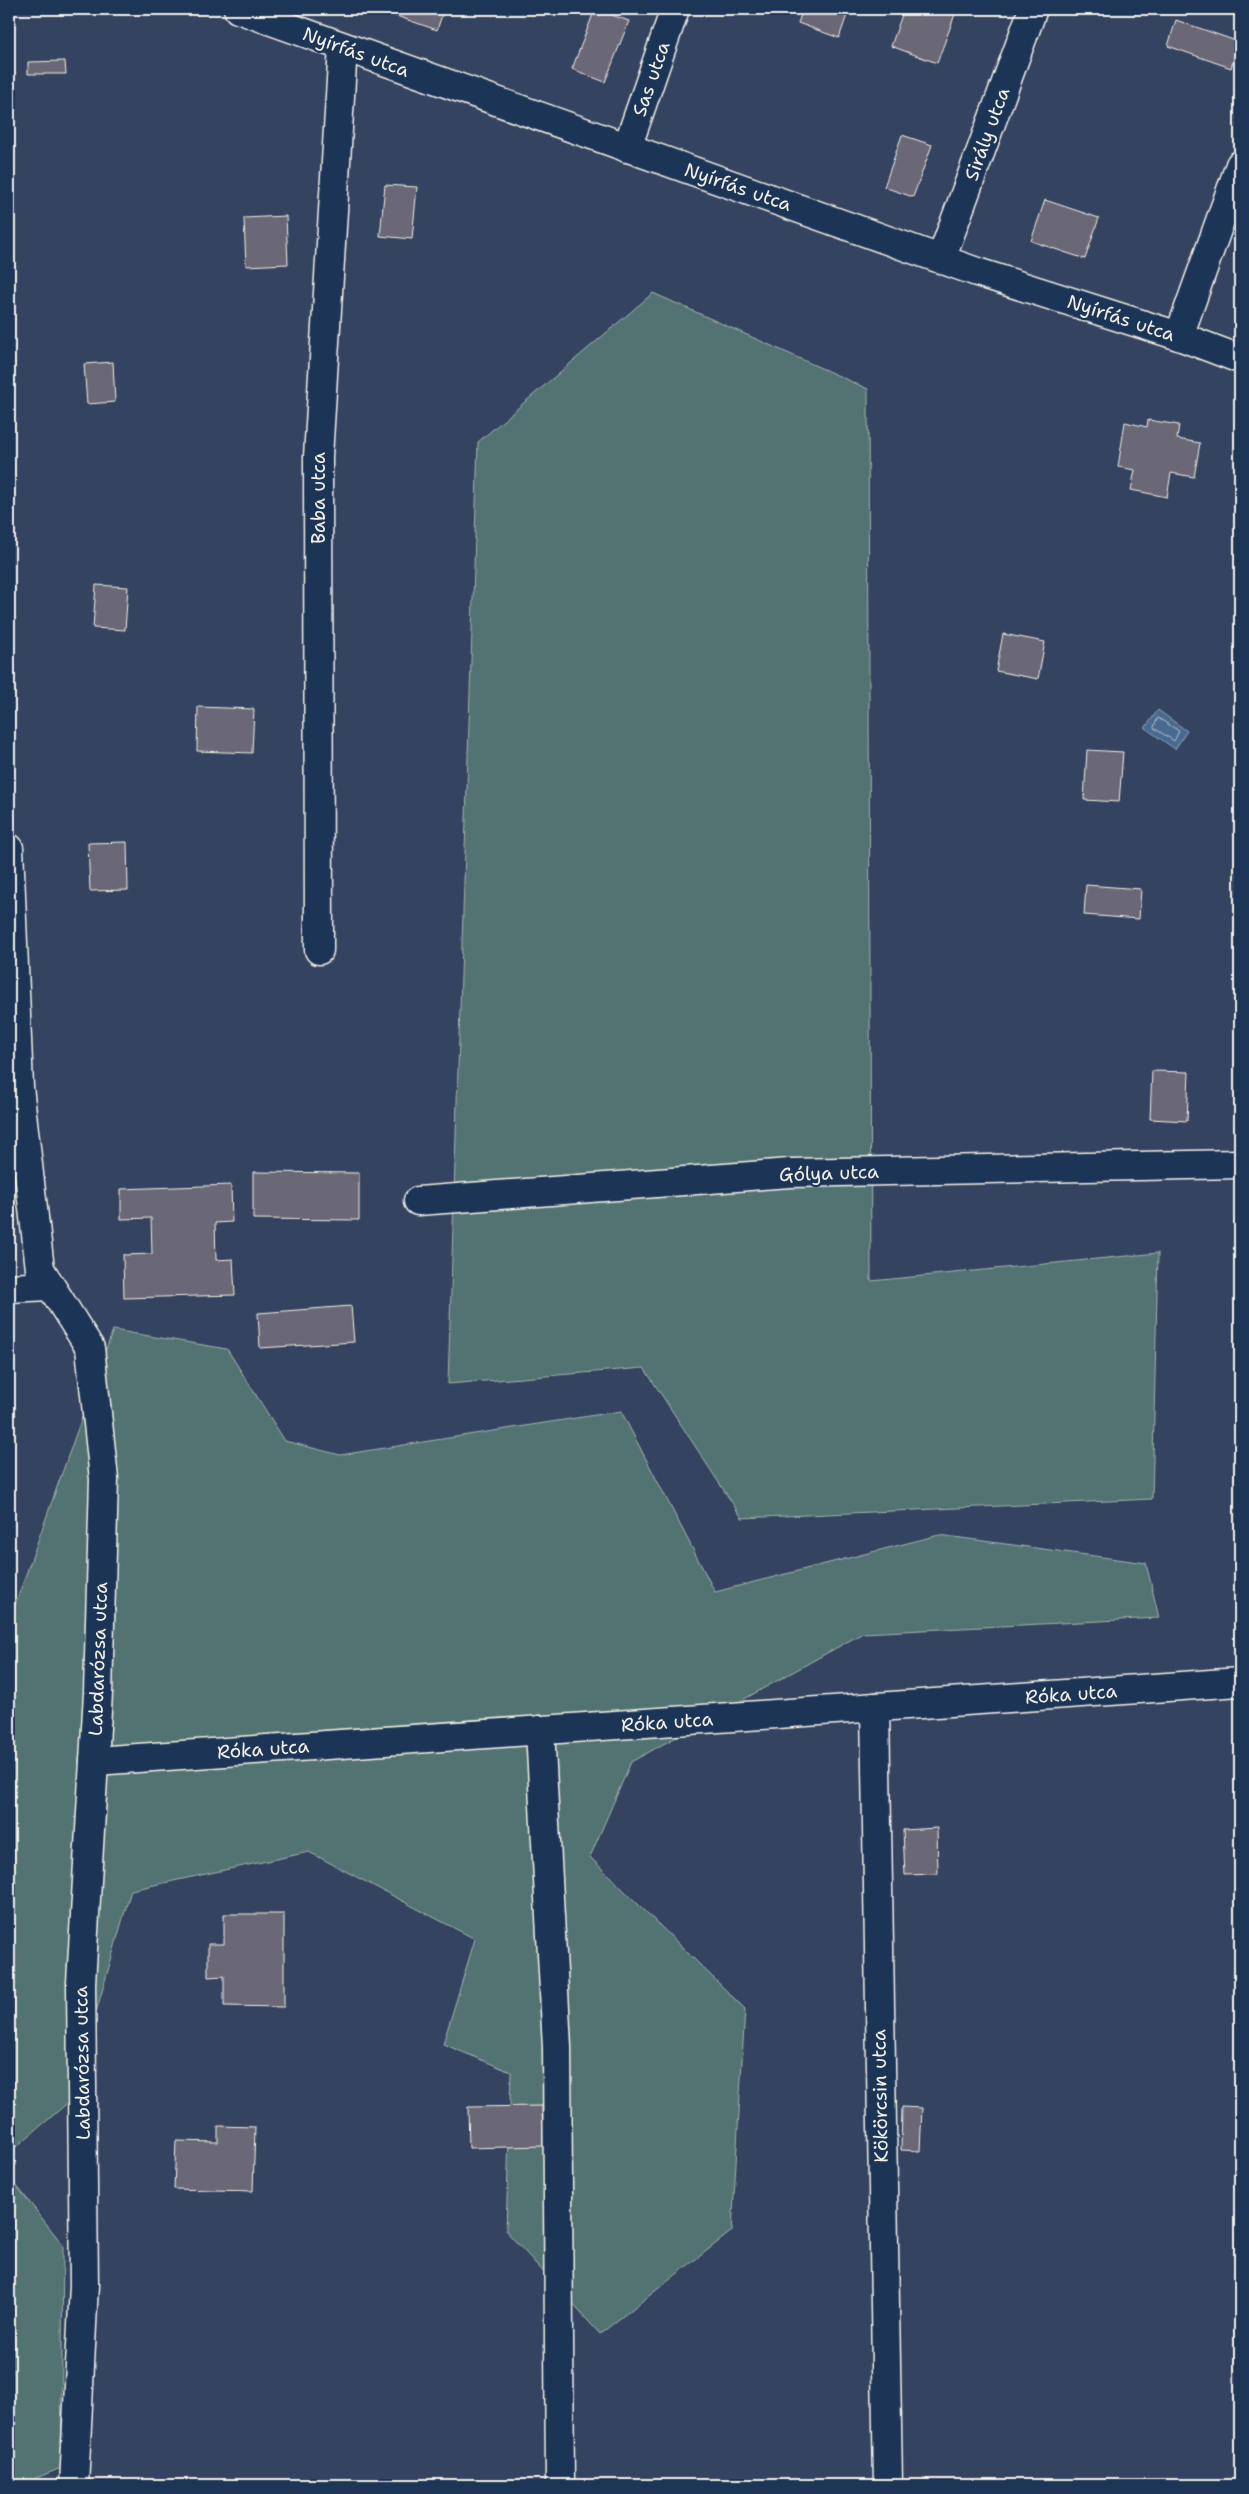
<svg xmlns="http://www.w3.org/2000/svg" width="1249" height="2494" viewBox="0 0 1249 2494" font-family="'Shantell Sans',sans-serif">
<style>
.green{fill:#527373;stroke:#a3b2ae}
.water{fill:#496b90;stroke:#8da1b3}
.lines{fill:none;stroke-linecap:round;stroke-linejoin:round}
.shore{stroke:#b0bbc5;stroke-width:1}
.building{fill:#6b6876;stroke:#f4f1e8}
.street-casing{stroke:#f4f1e8;stroke-width:31}
.street{stroke:#1d3557;stroke-width:28}
.labels{text-anchor:middle;dominant-baseline:central;stroke-width:4.5;stroke-linejoin:round;paint-order:stroke}
.street-label{font-size:19px;fill:#f4f1e8;stroke:#1d3557}
</style>
<rect width="100%" height="100%" fill="#344460"/>
<filter id="ink" filterUnits="userSpaceOnUse"><feTurbulence type="fractalNoise" baseFrequency=".02" numOctaves="2"/><feDisplacementMap in="SourceGraphic" scale="10" xChannelSelector="R" yChannelSelector="G"/><feConvolveMatrix kernelMatrix="1 2 1 2 8 2 1 2 1" color-interpolation-filters="sRGB"/></filter>
<g filter="url(#ink)">
<g class="green">
<polygon points="653,293 868,389 871,1281 1158,1253 1152,1499 742,1518 644,1368 448,1384 478,442"/>
<polygon points="113,1330 227,1349 285,1441 340,1455 621,1411 715,1592 939,1535 1146,1563 1159,1618 863,1633 631,1762 590,1857 745,2009 732,2231 600,2334 506,2231 511,2072 443,2044 475,1939 309,1852 131,1890 71,2100 9,2153 9,1622"/>
<polygon points="9,2176 63,2245 61,2468 19,2485 9,2485"/>
</g>
<polygon class="water" points="1158,710 1187,731 1175,749 1145,728"/>
<g class="lines">
<polygon class="shore" points="1158,718 1179,731 1174,741 1154,728"/>
</g>
<g class="building">
<polygon points="383,9 444,9 437,30 382,11"/>
<polygon points="595,9 629,21 605,82 572,69"/>
<polygon points="803,9 849,9 839,38 798,23"/>
<polygon points="904,9 957,9 937,63 891,46"/>
<polygon points="1176,20 1239,42 1231,68 1168,46"/>
<polygon points="65,61 66,74 28,74 28,62"/>
<polygon points="902,135 932,145 913,197 884,187"/>
<polygon points="385,185 417,187 412,239 380,236"/>
<polygon points="1045,200 1099,218 1085,259 1031,241"/>
<polygon points="286,216 288,264 246,266 244,218"/>
<polygon points="113,362 115,402 87,404 84,364"/>
<polygon points="1148,420 1179,425 1177,439 1200,443 1194,477 1171,473 1167,497 1131,490 1135,470 1118,467 1125,422 1147,427"/>
<polygon points="96,585 128,587 125,630 93,628"/>
<polygon points="1003,634 1045,642 1038,679 996,671"/>
<polygon points="198,707 254,709 252,753 197,751"/>
<polygon points="1087,750 1123,752 1119,802 1084,800"/>
<polygon points="127,842 128,890 90,891 88,843"/>
<polygon points="1086,885 1141,889 1139,919 1084,915"/>
<polygon points="1152,1071 1189,1072 1187,1121 1150,1119"/>
<polygon points="253,1172 359,1173 359,1220 253,1219"/>
<polygon points="231,1185 232,1222 215,1223 216,1260 233,1259 235,1295 124,1298 123,1255 152,1254 151,1218 121,1219 121,1189"/>
<polygon points="351,1306 354,1342 260,1348 258,1313"/>
<polygon points="937,1828 938,1874 905,1875 903,1830"/>
<polygon points="224,1914 284,1914 284,2007 224,2006 224,1976 208,1977 208,1944 224,1944"/>
<polygon points="542,2106 543,2146 469,2148 468,2107"/>
<polygon points="902,2107 922,2108 920,2151 901,2150"/>
<polygon points="218,2126 255,2127 253,2191 174,2189 176,2141 218,2142"/>
</g>
<g class="lines">
<g class="street-casing">
<g id="street">
<polyline points="238,9 977,272 1179,336 1240,359"/>
<polyline points="627,148 675,9"/>
<polyline points="941,259 1033,9"/>
<polyline points="1179,336 1240,165"/>
<polyline points="9,848 19,1087 40,1269 90,1348 104,1479 98,1693 81,1983 84,2285 74,2485"/>
<polyline points="319,950 318,457 343,47"/>
<polyline points="418,1201 790,1173 1240,1164"/>
<polyline points="9,1288 50,1286"/>
<polyline points="875,1707 888,2485"/>
<polyline points="540,1730 557,2047 560,2485"/>
<polyline points="94,1761 1240,1682"/>
</g>
</g>
<use href="#street" class="street"/>
</g>
</g>
<g class="labels">
<g class="street-label">
<text transform="translate(356 52) rotate(20)">Nyírfás utca</text>
<text transform="translate(651 79) rotate(-71)">Sas utca</text>
<text transform="translate(987 134) rotate(-70)">Sirály utca</text>
<text transform="translate(738 187) rotate(19)">Nyírfás utca</text>
<text transform="translate(1121 318) rotate(18)">Nyírfás utca</text>
<text transform="translate(318 498) rotate(-90)">Baba utca</text>
<text transform="translate(829 1173) rotate(-2)">Gólya utca</text>
<text transform="translate(98 1659) rotate(-88)">Labdarózsa utca</text>
<text transform="translate(1071 1694) rotate(-4)">Róka utca</text>
<text transform="translate(667 1722) rotate(-4)">Róka utca</text>
<text transform="translate(263 1749) rotate(-4)">Róka utca</text>
<text transform="translate(82 2063) rotate(-91)">Labdarózsa utca</text>
<text transform="translate(880 2096) rotate(-91)">Kökörcsin utca</text>
</g>
</g>
<rect width="1249" height="2494" fill="none" stroke="#1d3557" stroke-width="30"/>
<rect x="15" y="15" width="1219" height="2464" fill="none" stroke="#f4f1e8" stroke-width="2" filter="url(#ink)"/>
</svg>
